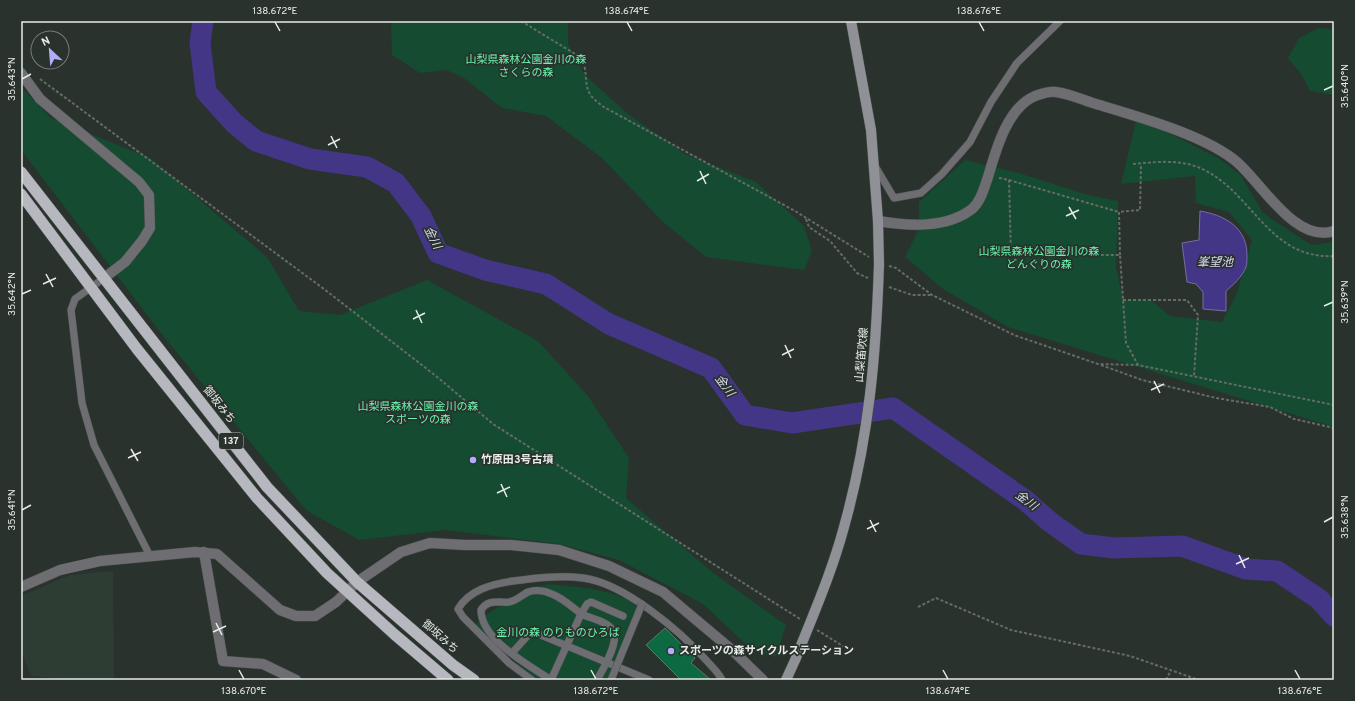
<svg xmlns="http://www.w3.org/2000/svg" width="1355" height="701" viewBox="0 0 1355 701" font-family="Overpass,'Noto Sans JP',sans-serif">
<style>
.built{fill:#2e3d34}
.green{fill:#144b31}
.water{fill:#443686;stroke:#756da3}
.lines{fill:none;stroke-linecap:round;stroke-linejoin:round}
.river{stroke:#443686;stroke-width:21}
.building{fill:#0c6942;stroke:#67706a}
.service-casing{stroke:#48504b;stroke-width:8}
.minor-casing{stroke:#48504b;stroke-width:11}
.secondary-casing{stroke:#48504b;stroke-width:11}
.trunk-casing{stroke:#48504b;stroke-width:12}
.path{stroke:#656c67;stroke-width:2;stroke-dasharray:3 2;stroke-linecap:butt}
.service{stroke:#6e6d72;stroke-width:7}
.minor{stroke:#6e6d72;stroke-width:10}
.secondary{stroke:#909097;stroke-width:10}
.trunk{stroke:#b7b7c0;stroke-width:11}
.service-bridge-casing{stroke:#48504b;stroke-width:8;stroke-linecap:butt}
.secondary-bridge-casing{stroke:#48504b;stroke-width:11;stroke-linecap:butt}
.service-bridge{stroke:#6e6d72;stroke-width:7}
.secondary-bridge{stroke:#909097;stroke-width:10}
.ticks{fill:none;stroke:#e7ece8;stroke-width:1.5}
.poi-dot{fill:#b2adf9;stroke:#2a322d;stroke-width:1.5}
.labels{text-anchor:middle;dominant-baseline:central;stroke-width:3.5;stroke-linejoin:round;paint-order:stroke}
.shield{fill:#2a322d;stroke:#aeb4b0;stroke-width:1}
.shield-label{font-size:10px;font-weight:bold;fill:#e7ece8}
.park-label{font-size:11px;fill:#6af6af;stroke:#2a322d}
.street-label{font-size:11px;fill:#e7ece8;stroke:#2a322d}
.poi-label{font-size:11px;font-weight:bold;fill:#e7ece8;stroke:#2a322d;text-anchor:start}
.water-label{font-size:12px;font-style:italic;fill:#dad9f1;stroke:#2a322d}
.neatline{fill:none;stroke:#e7ece8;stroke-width:1.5}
.ticks-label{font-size:10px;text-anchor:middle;fill:#e7ece8}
</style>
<rect width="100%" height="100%" fill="#2a322d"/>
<polygon class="built" points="113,571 114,680 72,680 31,676 21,651 21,596 70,575"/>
<g class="green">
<polygon points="391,21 568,21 568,44 585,75 628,114 685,154 756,182 804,226 812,251 804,270 706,257 663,222 602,158 546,116 502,108 465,79 447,70 420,73 392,55"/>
<polygon points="1319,28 1334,29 1334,95 1310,91 1301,74 1288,58 1299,38"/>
<polygon points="21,87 51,118 150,158 267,257 299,311 340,315 427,280 538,341 588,396 629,458 626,498 712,572 786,625 776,657 752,650 703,604 619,560 559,544 446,530 359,540 306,510 164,337 21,150"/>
<polygon points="1137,117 1218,158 1240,174 1263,213 1311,245 1334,242 1334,427 1008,327 943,289 905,257 919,229 919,202 965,160 1019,173 1088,195 1118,201 1116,267 1123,300 1151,300 1170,316 1222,322 1237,293 1252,240 1229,212 1196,203 1195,176 1121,184"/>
<path d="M548 584C573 587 621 588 638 608L608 680H538L473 628 479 620 520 592Z"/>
</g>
<path class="water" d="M1200 211C1224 215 1247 227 1247 255 1247 259 1247 264 1246 267 1242 277 1234 284 1226 291V311L1203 309V292L1196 284 1187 282 1182 243 1199 240Z"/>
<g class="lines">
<polyline class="river" points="203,21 200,43 206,92 234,123 256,141 310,159 367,167 396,183 421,216 438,253 485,270 546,284 609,324 711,368 745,415 792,423 893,408 1025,500 1050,522 1081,544 1114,548 1182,546 1246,569 1277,571 1319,599 1334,616"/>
</g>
<polygon class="building" points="665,628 695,658 691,663 711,680 681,680 646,645"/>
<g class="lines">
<g class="service-casing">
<g id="service">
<polyline points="875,166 894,198 921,193 942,174 970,142 991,102 1017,63 1060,21"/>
<polyline points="104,278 75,299 71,310 82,403 94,445 150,556"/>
<polyline points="512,653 531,632 536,633 649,680"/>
<path d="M532 680 509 663 463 617 458 609C469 590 492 584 513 581 536 578 560 575 583 578 624 583 680 631 707 661 712 667 719 673 722 680"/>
<path d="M551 680C529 665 481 640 481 610 488 599 497 603 509 602 516 601 522 595 528 592 547 585 568 603 581 614L587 604 591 602 623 616"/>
<path d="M551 680 581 614C590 618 606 621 612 629 621 640 603 669 597 680"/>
</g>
</g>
<g class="minor-casing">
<g id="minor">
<polyline points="21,73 40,99 139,182 149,195 150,228 142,241 125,262 104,278"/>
<path d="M878 221C908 226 946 229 972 209 981 201 984 188 988 177 996 150 1007 108 1035 96 1041 94 1049 91 1056 92 1070 94 1083 100 1096 104 1136 116 1208 136 1238 163 1262 184 1296 244 1334 231"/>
<polyline points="204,552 223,661 263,664 296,680"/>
<polyline points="21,587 60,570 100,561 195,552 217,554 280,610 296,616 315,616 336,602 357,582 401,552 430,543 465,545 511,545 559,550 609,566 663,592 732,650 763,680"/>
</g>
</g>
<g class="secondary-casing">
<g id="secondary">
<polyline points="851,21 871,130 878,221 879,264"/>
<polyline points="786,680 796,658"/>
</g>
</g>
<g class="trunk-casing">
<g id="trunk">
<polyline points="21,172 267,487 357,582 453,665 474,680"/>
<polyline points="21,194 137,349 257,498 327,573 394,634 448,680"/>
</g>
</g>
<g class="path">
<path d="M521 21 580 57C589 69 583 83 590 94 593 99 598 102 602 106L795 211 869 257"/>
<polyline points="40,79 324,289 436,376 493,424 800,619"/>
<path d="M1133 164C1155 162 1179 159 1200 168 1252 190 1268 260 1334 256"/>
<polyline points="999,178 1009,180 1011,255 1120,255 1126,343 1138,365"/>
<polyline points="1009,180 1119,212"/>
<polyline points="806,219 809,227 830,241 857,273 868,278"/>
<polyline points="1120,255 1119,212 1140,210 1141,164"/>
<polyline points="889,266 896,268 932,295 1014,335 1098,364 1138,365 1334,405"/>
<polyline points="889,287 912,295 931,295"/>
<polyline points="1123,300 1187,300 1198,315 1194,376"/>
<polyline points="1101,365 1142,380 1216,398 1270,407 1294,419 1334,428"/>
<polyline points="918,607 936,598 1011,630 1130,656 1199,680"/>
<polyline points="817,630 846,648"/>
<polyline points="1166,680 1171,670"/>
</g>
<use href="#service" class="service"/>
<use href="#minor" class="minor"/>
<use href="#secondary" class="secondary"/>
<use href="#trunk" class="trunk"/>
<g class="service-bridge-casing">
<polyline id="service-bridge" points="611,680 642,604"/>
</g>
<g class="secondary-bridge-casing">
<path id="secondary-bridge" d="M796 658C813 615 832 572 844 527 869 438 876 356 879 264"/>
</g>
<use href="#service-bridge" class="service-bridge"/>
<use href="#secondary-bridge" class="secondary-bridge"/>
</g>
<path class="ticks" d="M275 22 280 31M627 22 632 31M979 22 984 31M22 79 31 74M1324 90 1333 86M331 136 337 148M328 145 340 139M700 171 706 184M697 181 709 174M1069 207 1076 219M1066 216 1079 210M46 274 53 287M43 284 56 278M22 294 31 290M1324 306 1333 302M416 310 422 323M413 319 425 313M785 345 791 358M782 355 794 349M1154 381 1160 393M1151 390 1164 384M131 449 138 461M128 458 141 452M501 484 507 497M497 493 510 487M22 510 31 505M870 520 876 532M1324 522 1333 517M867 529 879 523M1239 555 1245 568M1236 564 1249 558M216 623 222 635M213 632 226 626M239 670 244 679M591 670 596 679M943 670 948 679M1295 670 1300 679"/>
<g class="poi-dot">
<circle cx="473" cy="460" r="4"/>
<circle cx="671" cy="651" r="4"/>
</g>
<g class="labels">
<rect class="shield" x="219" y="433" width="24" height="16" rx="3"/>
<g class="shield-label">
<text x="231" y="441">137</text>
</g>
<g class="park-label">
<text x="526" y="60">山梨県森林公園金川の森<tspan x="526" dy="13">さくらの森</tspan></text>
<text x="1039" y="252">山梨県森林公園金川の森<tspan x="1039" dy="13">どんぐりの森</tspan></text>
<text x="418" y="407">山梨県森林公園金川の森<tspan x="418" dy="13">スポーツの森</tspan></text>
<text x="558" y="633">金川の森 のりものひろば</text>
</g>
<g class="street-label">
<text transform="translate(862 355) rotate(-85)">山梨笛吹線</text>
<text transform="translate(219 405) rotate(52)">御坂みち</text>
<text transform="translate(440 637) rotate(41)">御坂みち</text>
</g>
<g class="poi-label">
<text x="481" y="460">竹原田3号古墳</text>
<text x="679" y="651">スポーツの森サイクルステーション</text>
</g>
<g class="water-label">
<text transform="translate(432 238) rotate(63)">金川</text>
<text x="1215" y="263">峯望池</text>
<text transform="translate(724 386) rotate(53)">金川</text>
<text transform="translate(1026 501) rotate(37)">金川</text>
</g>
</g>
<rect width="1355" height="701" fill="none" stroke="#2a322d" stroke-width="44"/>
<g transform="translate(50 50) rotate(334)"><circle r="19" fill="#2a322d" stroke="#767c78"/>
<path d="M0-3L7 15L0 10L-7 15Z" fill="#b2adf9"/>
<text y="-6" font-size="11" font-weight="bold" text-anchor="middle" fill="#e7ece8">N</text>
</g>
<rect x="22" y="22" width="1311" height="657" class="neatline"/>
<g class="ticks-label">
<text x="275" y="14">138.672°E</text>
<text x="627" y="14">138.674°E</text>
<text x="979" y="14">138.676°E</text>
<text transform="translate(11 79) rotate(-90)" y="4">35.643°N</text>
<text transform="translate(1344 86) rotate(-90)" y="4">35.640°N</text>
<text transform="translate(11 294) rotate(-90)" y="4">35.642°N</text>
<text transform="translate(1344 302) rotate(-90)" y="4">35.639°N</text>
<text transform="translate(11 510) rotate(-90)" y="4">35.641°N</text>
<text transform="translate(1344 517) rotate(-90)" y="4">35.638°N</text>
<text x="244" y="694">138.670°E</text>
<text x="596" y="694">138.672°E</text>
<text x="948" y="694">138.674°E</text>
<text x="1300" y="694">138.676°E</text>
</g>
</svg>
